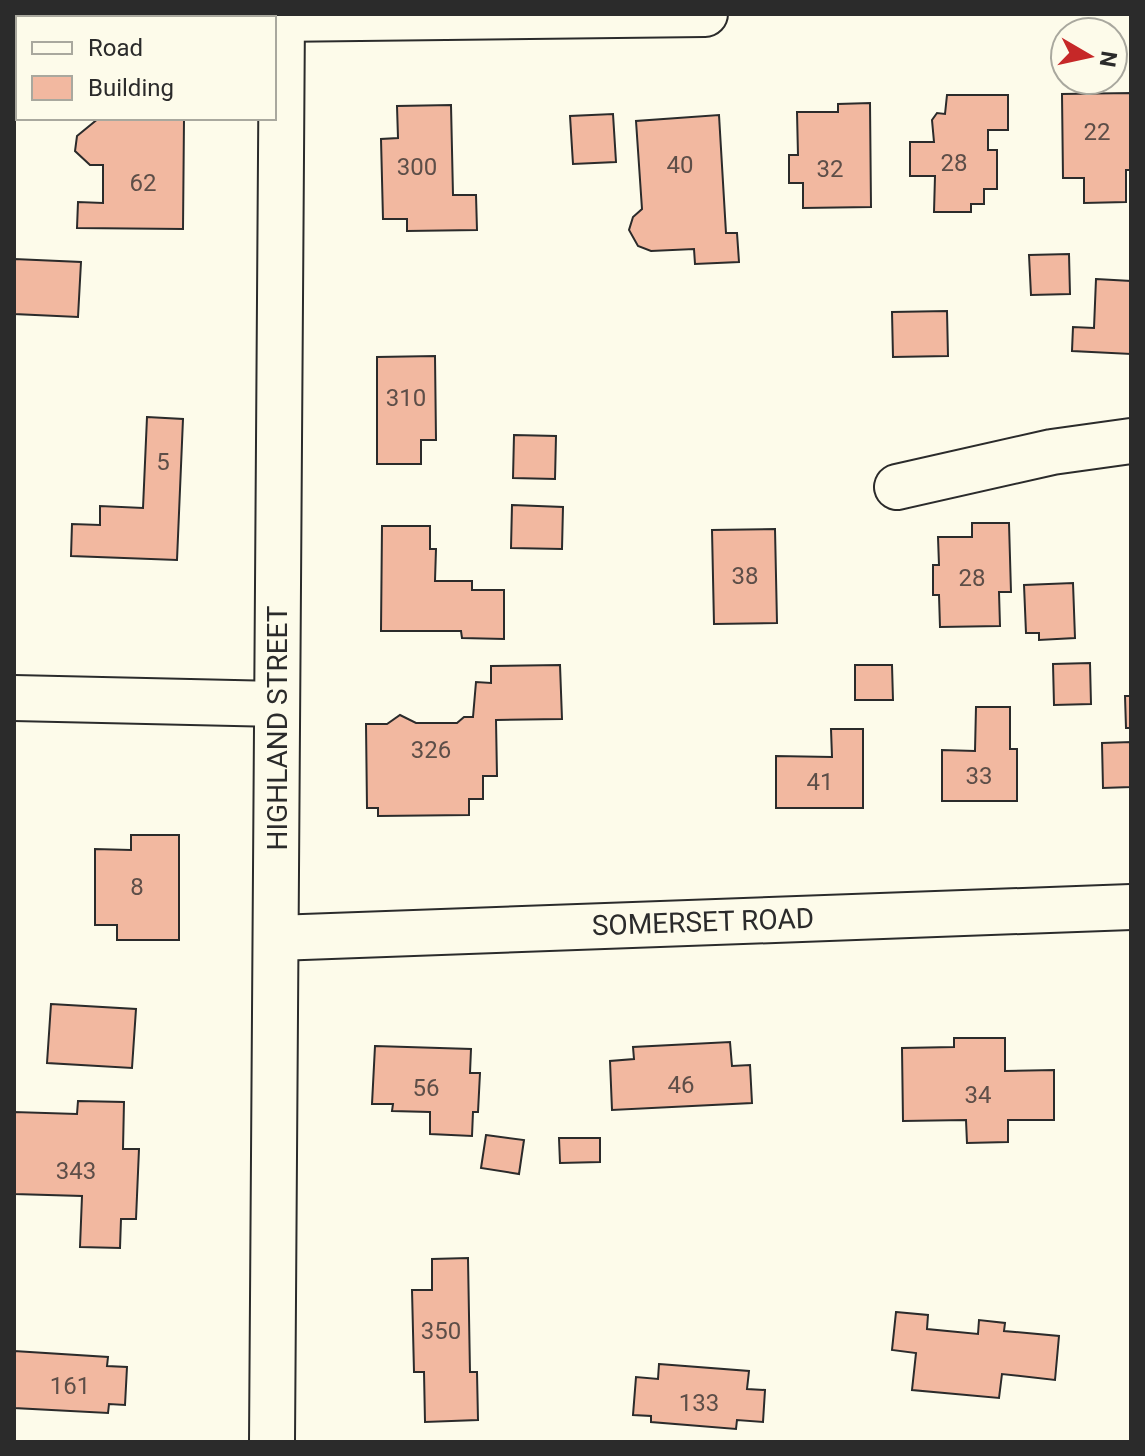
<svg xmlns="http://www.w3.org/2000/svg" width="1145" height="1456" viewBox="0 0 1145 1456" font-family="Roboto,sans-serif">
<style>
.building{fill:#f2b8a0;stroke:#2b2b2b;stroke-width:2}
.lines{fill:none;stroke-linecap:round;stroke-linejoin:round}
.minor-casing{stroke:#2b2b2b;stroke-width:48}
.minor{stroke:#fdfbea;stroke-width:44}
.labels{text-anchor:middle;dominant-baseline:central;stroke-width:6;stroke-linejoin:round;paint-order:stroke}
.number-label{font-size:24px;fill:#5d4e48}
.street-label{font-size:28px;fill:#2b2b2b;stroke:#fdfbea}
</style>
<rect width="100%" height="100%" fill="#fdfbea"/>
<g class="building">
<polygon points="1131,93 1131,170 1126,170 1126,202 1084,203 1084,178 1063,178 1062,94"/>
<polygon points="947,95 1008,95 1008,130 988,130 988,150 997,150 997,189 984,189 984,204 971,204 971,212 934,212 935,176 910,176 910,142 934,142 932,120 937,113 945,114"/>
<polygon points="870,103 871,207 803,208 803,183 789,183 789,155 798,155 797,112 838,112 838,104"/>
<polygon points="451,105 453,195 476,195 477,230 407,231 407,219 383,219 381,139 398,138 397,106"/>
<polygon points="613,114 616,162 573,164 570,116"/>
<polygon points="719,115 726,233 737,233 739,262 695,264 694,249 651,251 638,246 629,230 633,217 642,209 636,121"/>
<polygon points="99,118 184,119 183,229 77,228 78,202 103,203 103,165 90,165 75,151 77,136"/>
<polygon points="1069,254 1070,294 1031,295 1029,255"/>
<polygon points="14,259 81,262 78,317 14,314"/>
<polygon points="1096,279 1131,281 1131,354 1072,351 1073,327 1094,328"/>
<polygon points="947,311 948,356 893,357 892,312"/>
<polygon points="435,356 436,440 421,440 421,464 377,464 377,357"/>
<polygon points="147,417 183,419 177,560 71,556 72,524 100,525 100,506 143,508"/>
<polygon points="514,435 556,436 555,479 513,478"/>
<polygon points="512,505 563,507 562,549 511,548"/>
<polygon points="972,523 1009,523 1011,592 999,592 1000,626 940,627 939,595 933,595 933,565 939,565 938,537 972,537"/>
<polygon points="382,526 430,526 430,549 436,549 435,581 472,581 472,590 504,590 504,639 462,638 461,631 381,631"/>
<polygon points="775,529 777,623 714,624 712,530"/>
<polygon points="1073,583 1075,638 1039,640 1039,633 1026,633 1024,585"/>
<polygon points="1090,663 1091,704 1054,705 1053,664"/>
<polygon points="560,665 562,719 496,720 497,776 483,776 483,799 469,799 469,815 378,816 378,808 367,808 366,724 387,724 400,715 416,723 457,723 464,717 473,717 476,682 491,683 491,666"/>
<polygon points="855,665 892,665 893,700 855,700"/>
<polygon points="1125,696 1131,696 1131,728 1126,728"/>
<polygon points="976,707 1010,707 1010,749 1017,749 1017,801 942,801 942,750 975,751"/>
<polygon points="831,729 863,729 863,808 776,808 776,756 832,757"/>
<polygon points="1131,742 1131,787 1103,788 1102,743"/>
<polygon points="131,835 179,835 179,940 117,940 117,925 95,925 95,849 131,850"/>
<polygon points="51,1004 136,1009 132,1068 47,1063"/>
<polygon points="954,1038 1005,1038 1005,1071 1054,1070 1054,1120 1008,1120 1008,1142 967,1143 966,1120 903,1121 902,1048 954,1047"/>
<polygon points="730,1042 732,1066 750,1065 752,1103 612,1110 610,1061 634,1059 633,1047"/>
<polygon points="375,1046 471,1049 470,1073 480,1073 478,1112 473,1112 472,1136 430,1134 430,1112 392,1111 393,1104 372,1104"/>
<polygon points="78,1101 124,1102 123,1149 139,1149 136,1219 121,1219 120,1248 80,1247 82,1196 14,1194 14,1112 77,1114"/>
<polygon points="486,1135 524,1140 519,1174 481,1168"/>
<polygon points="559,1138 600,1138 600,1162 560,1163"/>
<polygon points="468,1258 470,1372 477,1372 478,1420 425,1422 424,1372 414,1372 412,1290 432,1290 432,1259"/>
<polygon points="896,1312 928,1315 927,1329 978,1334 979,1320 1005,1323 1004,1331 1059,1336 1055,1380 1002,1374 999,1398 912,1390 916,1353 892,1350"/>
<polygon points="14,1351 108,1357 107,1366 127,1367 125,1405 109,1404 108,1413 14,1408"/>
<polygon points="659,1364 749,1371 747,1389 765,1390 763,1422 737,1420 736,1429 651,1422 651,1416 633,1415 636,1377 658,1379"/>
</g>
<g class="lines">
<g class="minor-casing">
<g id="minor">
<polyline points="14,17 191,18"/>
<polyline points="274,19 705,14"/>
<polyline points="897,487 1052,452 1131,441"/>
<polyline points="14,698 277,704"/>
<polyline points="276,938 1131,907"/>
<polyline points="272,1442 282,14"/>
</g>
</g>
<use href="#minor" class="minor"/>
</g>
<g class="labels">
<g class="number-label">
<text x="1097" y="132">22</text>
<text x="954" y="163">28</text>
<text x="680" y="165">40</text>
<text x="417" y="167">300</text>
<text x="830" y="169">32</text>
<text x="143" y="183">62</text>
<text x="406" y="398">310</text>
<text x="163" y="462">5</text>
<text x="745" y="576">38</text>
<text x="972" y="578">28</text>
<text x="431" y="750">326</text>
<text x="979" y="776">33</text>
<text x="820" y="782">41</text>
<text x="137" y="887">8</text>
<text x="681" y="1085">46</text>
<text x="426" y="1088">56</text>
<text x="978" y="1095">34</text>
<text x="76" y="1171">343</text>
<text x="441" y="1331">350</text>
<text x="70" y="1386">161</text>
<text x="699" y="1403">133</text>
</g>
<g class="street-label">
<text transform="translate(277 728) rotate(-90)">HIGHLAND STREET</text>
<text transform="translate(703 922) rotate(-2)">SOMERSET ROAD</text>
</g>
</g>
<rect width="1145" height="1456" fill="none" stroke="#2b2b2b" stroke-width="32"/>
<rect x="16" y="16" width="260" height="104" fill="#fdfbea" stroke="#a9a89e" stroke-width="2"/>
<rect x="32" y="42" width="40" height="12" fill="#fdfbea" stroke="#a9a89e" stroke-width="2"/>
<text x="88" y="56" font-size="24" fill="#2b2b2b">Road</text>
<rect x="32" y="76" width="40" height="24" fill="#f2b8a0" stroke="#a9a89e" stroke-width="2"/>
<text x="88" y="96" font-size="24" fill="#2b2b2b">Building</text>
<g transform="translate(1089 56) rotate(99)"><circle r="38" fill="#fdfbea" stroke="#a9a89e" stroke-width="2"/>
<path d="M0-6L14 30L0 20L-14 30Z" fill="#c62828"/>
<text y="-12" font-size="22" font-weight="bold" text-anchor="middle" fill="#2b2b2b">N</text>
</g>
</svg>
